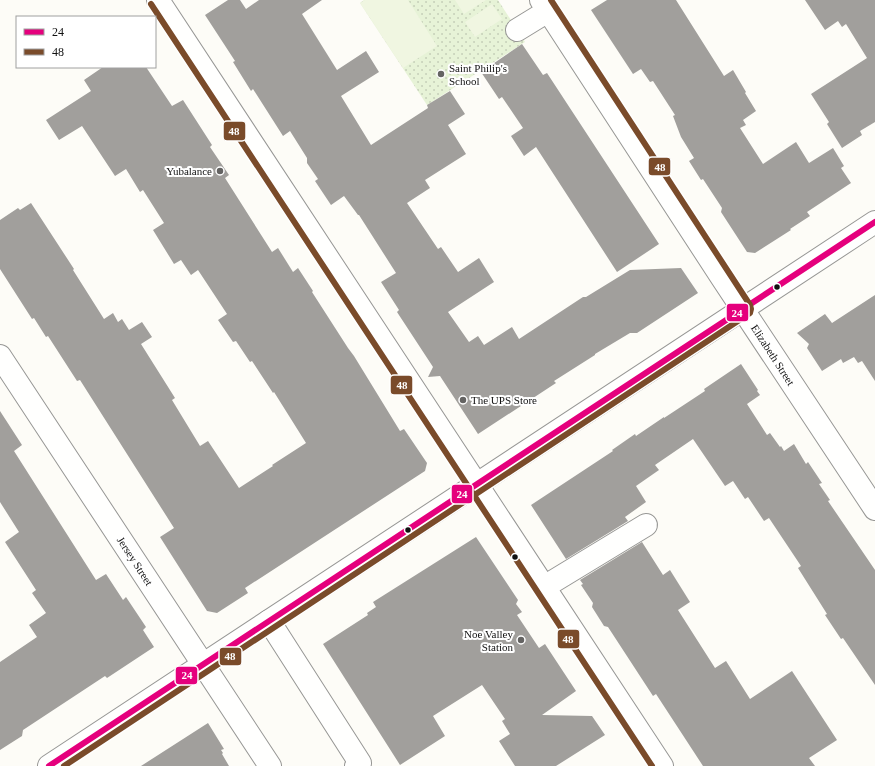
<svg xmlns="http://www.w3.org/2000/svg" width="875" height="766" viewBox="0 0 875 766" font-family="'Times New Roman',serif">
<style>
.park{fill:url(#park-dots)}
.pitch{fill:#f0f6e1}
.building{fill:#a19f9c}
.lines{fill:none;stroke-linecap:round;stroke-linejoin:round}
.minor-casing{stroke:#979795;stroke-width:24}
.minor{stroke:#fffffe;stroke-width:22}
.bus-1-casing{stroke:#fff;stroke-width:9}
.bus-2-casing{stroke:#fff;stroke-width:9}
.bus-1{stroke:#e5007d;stroke-width:6}
.bus-2{stroke:#7a4b2a;stroke-width:6}
.poi-dot{fill:#646362;stroke:#fff;stroke-width:1.5}
.bus-dot{fill:#111;stroke:#fff;stroke-width:1.5}
.labels{text-anchor:middle;dominant-baseline:central;stroke-width:4;stroke-linejoin:round;paint-order:stroke}
.poi-label{font-size:11px;fill:#111;stroke:#fff;text-anchor:start}
.street-label{font-size:11px;fill:#111;stroke:#fff}
.line-badge{stroke:#fff;stroke-width:1.5}
.badge-label{font-size:11px;text-anchor:middle;font-weight:bold;fill:#fff}
</style>
<defs>
<pattern id="park-dots" width="8" height="8" patternUnits="userSpaceOnUse"><rect width="8" height="8" fill="#e7f3d7"/><path d="M2 2h.1M6 6h.1" fill="none" stroke="#c5cfb8" stroke-width="1.8" stroke-linecap="round"/></pattern>
</defs>
<rect width="100%" height="100%" fill="#fdfcf7"/>
<polygon class="park" points="364,0 498,0 525,42 427,105 360,3"/>
<g class="pitch">
<polygon points="365,0 408,0 437,46 403,68 360,3"/>
<polygon points="455,0 486,0 464,14"/>
<polygon points="492,4 502,19 475,37 465,22"/>
</g>
<g class="building">
<polygon points="228,0 240,0 246,9 259,0 322,0 302,14 337,70 366,51 379,72 341,96 371,145 428,108 427,105 450,91 465,114 448,125 466,154 425,180 430,188 407,203 438,249 441,247 458,272 479,258 494,282 448,312 469,342 478,336 484,345 512,327 519,339 583,297 586,297 630,270 681,268 698,293 637,333 630,333 595,354 595,355 554,381 556,383 478,434 440,376 428,377 433,367 397,312 399,310 381,282 396,273 359,215 358,215 344,196 331,205 315,181 318,179 307,163 307,158 290,131 283,136 253,89 251,91 233,62 235,61 205,15"/>
<polygon points="607,0 676,0 724,76 733,70 746,92 745,93 756,111 743,120 746,125 740,128 763,164 796,142 809,163 833,148 844,166 841,168 851,183 807,212 810,216 790,229 791,230 755,253 747,252 721,212 722,208 703,179 701,180 689,161 694,158 681,137 673,116 675,115 653,81 650,82 641,69 633,74 591,10"/>
<polygon points="805,0 875,0 875,122 860,131 862,135 842,148 827,124 829,122 811,94 867,58 846,24 842,27 838,21 825,30"/>
<polygon points="522,44 543,75 547,73 659,244 617,272 536,147 524,156 511,136 523,128 502,97 499,99 481,72"/>
<polygon points="103,67 146,67 172,106 183,100 212,145 210,147 229,175 225,178 272,252 278,248 293,272 298,268 313,291 312,292 348,348 354,356 400,431 404,429 427,463 425,471 245,588 248,593 217,613 207,611 160,537 174,528 80,380 77,381 48,336 46,337 34,318 32,319 0,269 0,220 18,208 20,210 31,203 74,269 73,270 104,319 113,313 118,322 122,319 129,330 142,322 152,337 141,344 175,398 172,400 200,446 208,441 239,488 273,466 272,465 306,443 274,392 273,393 252,361 250,362 236,341 233,342 218,320 227,314 198,270 191,275 181,260 174,264 153,230 164,223 143,190 140,192 126,169 115,176 82,126 59,140 46,120 91,91 84,80"/>
<polygon points="875,295 875,381 862,361 858,363 854,357 843,363 841,359 822,371 807,348 809,344 797,333 825,314 832,323"/>
<polygon points="741,364 758,390 757,391 760,395 747,404 767,435 770,433 780,447 781,446 784,451 794,444 806,464 808,462 822,483 819,484 830,500 828,501 875,570 875,685 843,638 841,639 825,615 827,614 798,568 801,566 769,518 764,521 748,497 745,499 733,481 725,486 693,439 655,465 659,470 636,486 646,502 625,517 628,521 566,559 531,505 613,451 612,450 635,434 636,436 664,417 664,418 705,391 704,389"/>
<polygon points="0,411 22,445 14,451 96,580 106,574 123,600 126,597 146,627 143,630 154,647 107,678 105,676 23,730 22,736 0,750 0,662 37,637 29,625 46,613 32,593 36,590 5,542 19,532 0,502"/>
<polygon points="476,537 518,600 516,604 522,612 517,615 539,648 545,644 576,691 542,715 592,716 605,735 556,766 515,766 499,741 510,734 502,721 505,719 482,685 433,716 445,736 400,765 323,644 368,615 367,613 376,607 373,602"/>
<polygon points="642,542 663,575 670,570 690,602 678,610 715,668 726,661 750,699 792,671 837,740 809,758 815,766 703,766 656,694 653,696 608,627 604,626 592,607 593,603 581,585 583,584 580,580"/>
<polygon points="208,723 224,749 221,750 223,753 222,754 229,766 141,766"/>
</g>
<g class="lines">
<g class="minor-casing">
<g id="minor">
<polyline points="158,0 662,766"/>
<polyline points="541,0 722,278 875,509"/>
<polyline points="517,30 548,11"/>
<polyline points="0,356 270,766"/>
<polyline points="544,587 646,525"/>
<polyline points="269,621 360,763 356,766"/>
<polyline points="49,766 875,222"/>
</g>
</g>
<use href="#minor" class="minor"/>
<g class="bus-1-casing">
<polyline id="bus-1" points="49,766 875,222"/>
</g>
<g class="bus-2-casing">
<g id="bus-2">
<polyline points="151,4 652,766"/>
<polyline points="64,766 750,313 751,309 750,305 551,0"/>
</g>
</g>
<use href="#bus-1" class="bus-1"/>
<use href="#bus-2" class="bus-2"/>
</g>
<g class="poi-dot">
<circle cx="441" cy="74" r="4"/>
<circle cx="220" cy="171" r="4"/>
<circle cx="463" cy="400" r="4"/>
<circle cx="521" cy="640" r="4"/>
</g>
<g class="bus-dot">
<circle cx="777" cy="287" r="3.5"/>
<circle cx="408" cy="530" r="3.5"/>
<circle cx="515" cy="557" r="3.5"/>
</g>
<g class="labels">
<g class="poi-label">
<text x="449" y="68">Saint Philip's<tspan x="449" dy="13">School</tspan></text>
<text x="212" y="171" text-anchor="end">Yubalance</text>
<text x="471" y="400">The UPS Store</text>
<text x="513" y="634" text-anchor="end">Noe Valley<tspan x="513" dy="13">Station</tspan></text>
</g>
<g class="street-label">
<text transform="translate(773 355) rotate(57)">Elizabeth Street</text>
<text transform="translate(135 561) rotate(57)">Jersey Street</text>
</g>
</g>
<g class="line-badge">
<rect x="223" y="121" width="23" height="20" rx="4" fill="#7a4b2a"/>
<rect x="648" y="157" width="23" height="19" rx="4" fill="#7a4b2a"/>
<rect x="726" y="303" width="23" height="19" rx="4" fill="#e5007d"/>
<rect x="390" y="375" width="23" height="20" rx="4" fill="#7a4b2a"/>
<rect x="451" y="484" width="22" height="20" rx="4" fill="#e5007d"/>
<rect x="557" y="629" width="23" height="20" rx="4" fill="#7a4b2a"/>
<rect x="219" y="647" width="23" height="19" rx="4" fill="#7a4b2a"/>
<rect x="175" y="666" width="23" height="19" rx="4" fill="#e5007d"/>
</g>
<g class="badge-label">
<text x="234" y="135">48</text>
<text x="660" y="171">48</text>
<text x="737" y="317">24</text>
<text x="402" y="389">48</text>
<text x="462" y="498">24</text>
<text x="568" y="643">48</text>
<text x="230" y="660">48</text>
<text x="187" y="679">24</text>
</g>
<rect x="16" y="16" width="140" height="52" fill="#ffffff" stroke="#a0a0a0"/>
<rect x="24" y="29" width="20" height="6" fill="#e5007d" stroke="#a0a0a0"/>
<text x="52" y="36" font-size="12" fill="#111111">24</text>
<rect x="24" y="49" width="20" height="6" fill="#7a4b2a" stroke="#a0a0a0"/>
<text x="52" y="56" font-size="12" fill="#111111">48</text>
</svg>
